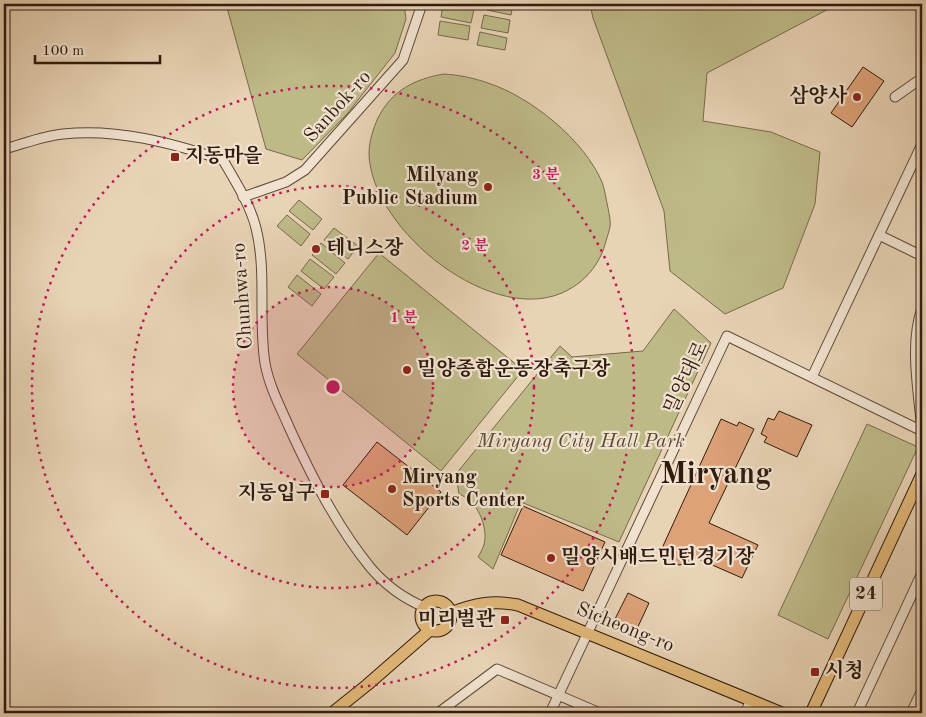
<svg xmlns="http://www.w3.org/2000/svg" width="926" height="717" viewBox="0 0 926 717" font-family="'Old Standard TT','Noto Serif KR',serif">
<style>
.green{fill:#beba88;stroke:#776a4b}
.building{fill:#dea279;stroke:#301b0e}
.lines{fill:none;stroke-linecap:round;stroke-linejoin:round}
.minor-casing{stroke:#5e4938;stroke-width:11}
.major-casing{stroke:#301b0e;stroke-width:13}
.minor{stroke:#f0e2cf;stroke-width:9}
.major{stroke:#e4ba7a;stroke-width:11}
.ring{fill:none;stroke:#c2185b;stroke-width:2.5;stroke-dasharray:2.5 5}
.poi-dot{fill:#8f2418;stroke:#f0e2cf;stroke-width:2}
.labels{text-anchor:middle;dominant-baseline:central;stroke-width:4.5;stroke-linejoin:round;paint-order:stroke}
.shield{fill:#f0e2cf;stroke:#6a5748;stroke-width:1}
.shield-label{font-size:19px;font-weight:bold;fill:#301b0e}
.poi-label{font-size:20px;font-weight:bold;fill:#301b0e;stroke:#f0e2cf;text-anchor:start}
.street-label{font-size:20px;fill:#301b0e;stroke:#f0e2cf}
.park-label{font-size:20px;font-style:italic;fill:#5b4b33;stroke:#f0e2cf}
.town-label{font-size:30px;font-weight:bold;fill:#301b0e;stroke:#f0e2cf}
.centre{fill:#c2185b;stroke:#f0e2cf;stroke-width:2.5}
.ring-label{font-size:15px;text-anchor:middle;font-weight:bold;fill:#c2185b;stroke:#f0e2cf;stroke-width:4.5;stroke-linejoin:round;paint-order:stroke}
</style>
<rect width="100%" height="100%" fill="#e8d3b5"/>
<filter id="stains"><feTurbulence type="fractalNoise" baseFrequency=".004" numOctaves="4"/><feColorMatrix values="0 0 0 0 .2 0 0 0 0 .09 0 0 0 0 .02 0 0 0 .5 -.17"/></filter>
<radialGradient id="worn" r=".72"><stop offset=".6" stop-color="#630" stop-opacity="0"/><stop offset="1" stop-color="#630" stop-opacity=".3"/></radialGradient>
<g class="green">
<polygon points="226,4 404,4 406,19 395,53 347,114 302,160 266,149"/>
<polygon points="443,4 474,9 471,23 441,17"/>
<polygon points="488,4 513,4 511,15 487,10"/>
<polygon points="590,4 838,4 707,73 703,121 771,132 820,152 815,204 783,288 725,314 670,271 664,211 593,18"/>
<polygon points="484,15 510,20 508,33 481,28"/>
<polygon points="440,21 470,26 468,40 438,35"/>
<polygon points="480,32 507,38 505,50 477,45"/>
<path d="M444 74C459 75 474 78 488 83 531 97 584 140 602 182 605 190 606 200 608 208 609 214 611 221 610 227 609 232 607 237 606 241 601 262 587 280 568 290 495 330 371 230 369 154 369 142 373 129 378 118 392 90 415 79 444 74Z"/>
<polygon points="299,200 322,219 313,230 289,211"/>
<polygon points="287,215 310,234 301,246 277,226"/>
<polygon points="334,228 358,246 348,259 324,240"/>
<polygon points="321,243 345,263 336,274 312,255"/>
<polygon points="379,253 523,370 441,471 297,354"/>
<polygon points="310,259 334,277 324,289 301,271"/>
<polygon points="297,275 321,294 312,306 288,287"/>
<path d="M674 309 711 343 619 542 521 502 493 569 478 557C482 550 485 545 485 537 485 520 476 501 459 494L456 474 560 346 572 357 643 351Z"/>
<polygon points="867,424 918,447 828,639 778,615"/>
</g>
<g class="building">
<polygon points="863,67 884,81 852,127 831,113"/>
<polygon points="779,411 812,425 797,457 764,442 767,437 761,434 768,418 774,420"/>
<polygon points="721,419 737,426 739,422 754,429 709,523 758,545 742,578 694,557 685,564 679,565 673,562 666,556 663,546"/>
<polygon points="377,442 441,492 407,535 343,485"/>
<polygon points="523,506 605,542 583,591 501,555"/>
<polygon points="628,593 649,603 636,631 614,621"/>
</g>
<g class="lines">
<g class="minor-casing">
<g id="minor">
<polyline points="895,97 922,78"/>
<path d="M4 149C23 144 43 136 63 134 117 128 172 143 223 160 235 181 250 204 256 228 267 272 258 319 265 363 269 386 280 406 289 427 311 475 336 525 370 567 385 585 403 598 424 607"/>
<polyline points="243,197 286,182 305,170 403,60 422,4"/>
<polyline points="879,235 922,256"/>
<polyline points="812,377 922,144"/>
<path d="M922 431C919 394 909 344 922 308"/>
<polyline points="438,713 497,669 600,713"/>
<polyline points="550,713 727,336 922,431"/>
<polyline points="745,713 751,700"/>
<polyline points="857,713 922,573"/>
<polyline points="911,713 922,690"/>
</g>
</g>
<g class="major-casing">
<g id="major">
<circle cx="436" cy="616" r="15"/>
<path d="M450 613C475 604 491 600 518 605L782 713"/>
<polyline points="332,713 367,685 430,630"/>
<polyline points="811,713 922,474"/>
</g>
</g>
<use href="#minor" class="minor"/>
<use href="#major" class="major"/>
</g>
<circle cx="333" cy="387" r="100" fill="#c2185b" fill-opacity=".12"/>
<g class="ring">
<circle cx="333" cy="387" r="100"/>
<circle cx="333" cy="387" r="201"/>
<circle cx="333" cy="387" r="301"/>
</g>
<g class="poi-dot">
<circle cx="857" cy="97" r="5"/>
<rect x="170" y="152" width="10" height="10" rx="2.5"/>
<circle cx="488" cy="187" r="5"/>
<circle cx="316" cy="249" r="5"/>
<circle cx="407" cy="370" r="5"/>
<circle cx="392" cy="489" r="5"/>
<rect x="320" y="489" width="10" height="10" rx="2.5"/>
<circle cx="551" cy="558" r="5"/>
<rect x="500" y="615" width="10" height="10" rx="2.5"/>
<rect x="810" y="667" width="10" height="10" rx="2.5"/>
</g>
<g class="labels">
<rect class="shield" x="850" y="577.5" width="32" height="33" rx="4"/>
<g class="shield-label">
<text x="866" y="594">24</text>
</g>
<g class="poi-label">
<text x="847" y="97" text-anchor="end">삼양사</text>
<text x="185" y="157">지동마을</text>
<text x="478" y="176" text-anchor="end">Milyang<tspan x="478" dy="23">Public Stadium</tspan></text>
<text x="326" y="249">테니스장</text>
<text x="417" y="370">밀양종합운동장축구장</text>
<text x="402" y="478">Miryang<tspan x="402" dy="23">Sports Center</tspan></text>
<text x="315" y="494" text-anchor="end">지동입구</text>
<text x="561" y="558">밀양시배드민턴경기장</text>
<text x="495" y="620" text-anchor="end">미리벌관</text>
<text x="825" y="672">시청</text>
</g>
<g class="street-label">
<text transform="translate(338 107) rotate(-48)">Sanbok-ro</text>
<text transform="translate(243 296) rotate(-94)">Chunhwa-ro</text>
<text transform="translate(687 378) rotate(-65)">밀양대로</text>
<text transform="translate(625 628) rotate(22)">Sicheong-ro</text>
</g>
<g class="park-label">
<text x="581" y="442">Miryang City Hall Park</text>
</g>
<g class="town-label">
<text x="716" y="475">Miryang</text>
</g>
</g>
<circle cx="333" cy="387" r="8" class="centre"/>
<g class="ring-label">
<text x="546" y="179">3 분</text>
<text x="475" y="250">2 분</text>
<text x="404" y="322">1 분</text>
</g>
<rect width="926" height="717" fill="none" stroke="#e8d3b5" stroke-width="20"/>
<rect x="5" y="5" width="916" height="707" fill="none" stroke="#301b0e" stroke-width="2.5"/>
<rect x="10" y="10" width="906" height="697" fill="none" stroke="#301b0e"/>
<path d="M35 55v8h125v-8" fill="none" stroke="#301b0e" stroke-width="2.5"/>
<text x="42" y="55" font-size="15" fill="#301b0e" stroke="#f0e2cf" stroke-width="4" paint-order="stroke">100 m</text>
<rect width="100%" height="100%" filter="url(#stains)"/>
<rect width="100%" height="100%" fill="url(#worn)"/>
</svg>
